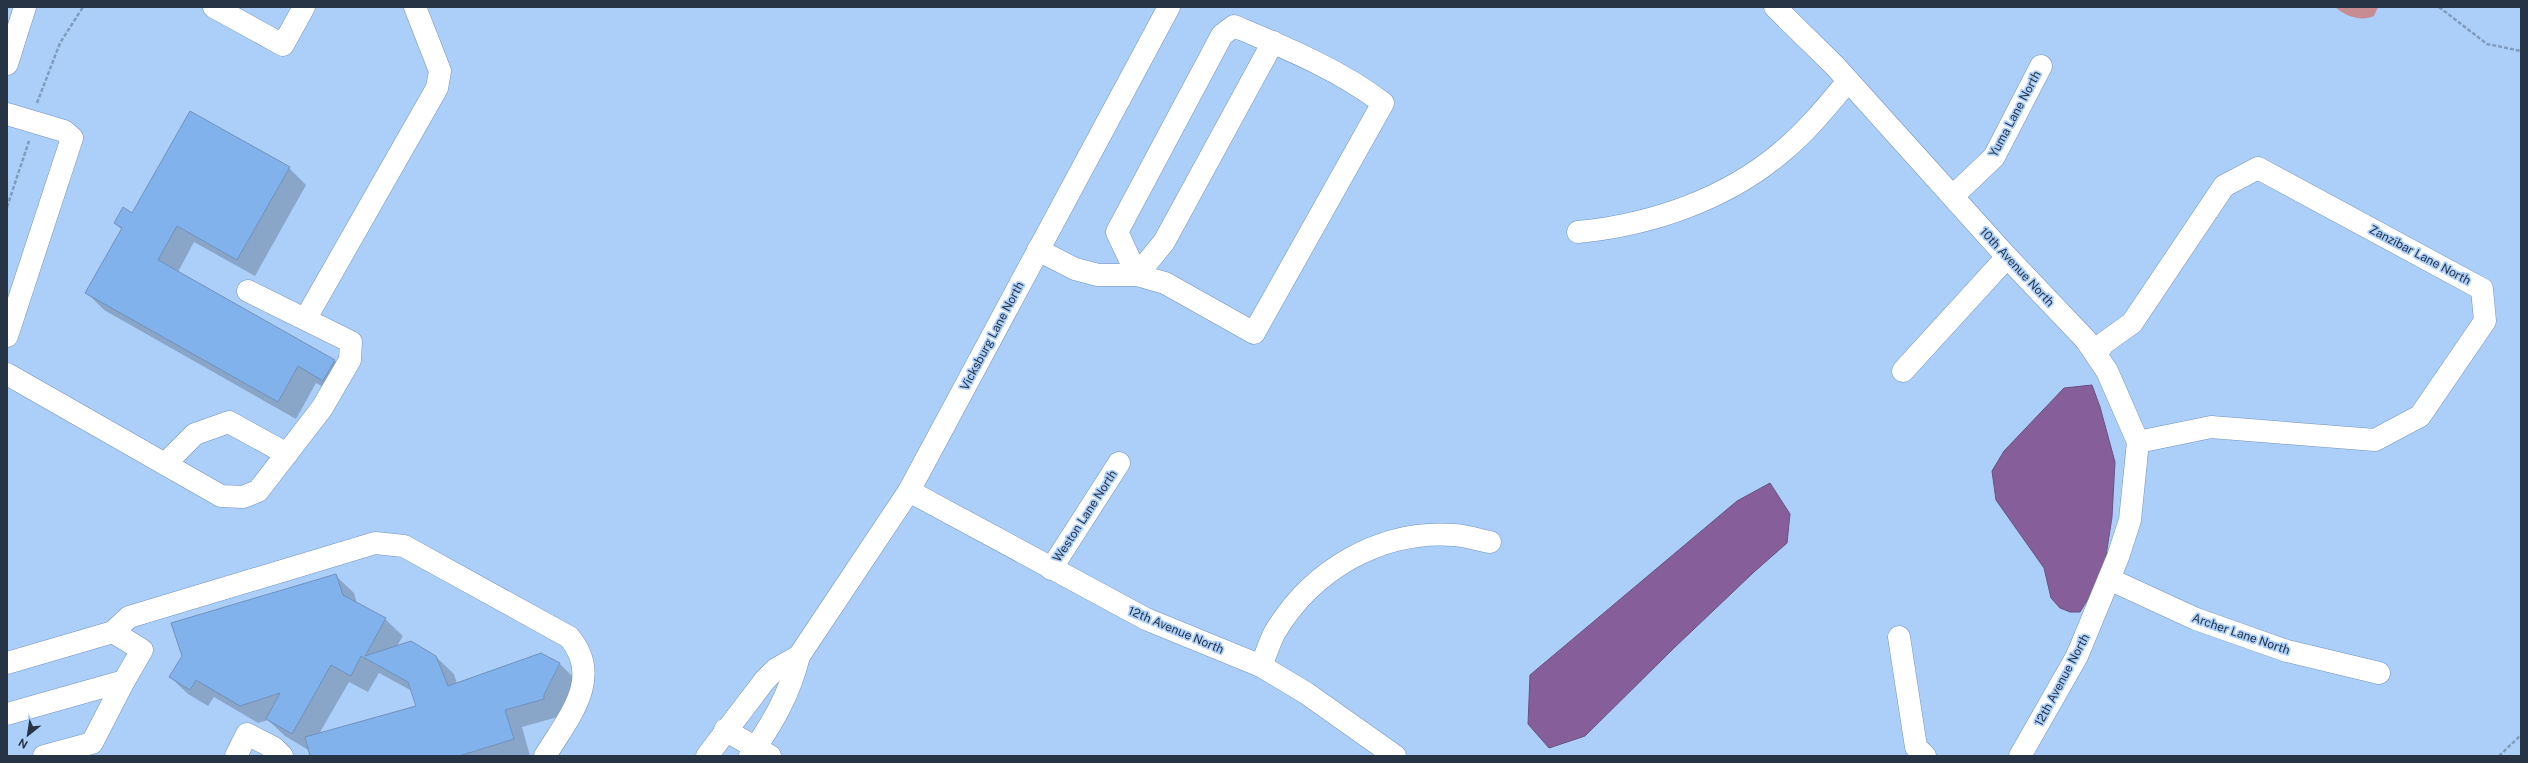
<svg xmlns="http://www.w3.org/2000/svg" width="2528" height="763" viewBox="0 0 2528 763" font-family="'Public Sans',sans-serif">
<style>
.green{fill:#c78c91}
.water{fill:#865f9a;stroke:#695280}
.shadow{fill:#0003;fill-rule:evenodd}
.building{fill:#81b2ec;stroke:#7192ba}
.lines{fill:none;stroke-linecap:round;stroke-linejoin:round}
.minor-casing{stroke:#7293bb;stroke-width:23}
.major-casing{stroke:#7293bb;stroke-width:23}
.path{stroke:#7f9cbe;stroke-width:2.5;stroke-dasharray:4 2;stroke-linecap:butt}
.minor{stroke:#fff;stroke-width:22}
.major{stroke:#fff;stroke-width:22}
.labels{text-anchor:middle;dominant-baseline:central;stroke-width:3.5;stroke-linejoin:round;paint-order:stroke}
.street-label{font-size:12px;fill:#263445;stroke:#accffa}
</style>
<rect width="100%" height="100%" fill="#accffa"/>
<path class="green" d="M2335 7H2378L2374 16C2361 22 2345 16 2335 7Z"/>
<g class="water">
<polygon points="2092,385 2100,407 2115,462 2112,517 2103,575 2080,612 2070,612 2060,608 2051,598 2044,568 1996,500 1992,471 2004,451 2064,388"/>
<polygon points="1770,483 1790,514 1787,543 1754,572 1674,648 1585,736 1549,748 1528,724 1530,675 1737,501"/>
</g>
<g class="shadow">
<polygon points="289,168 306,185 255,276 194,242 178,272 335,361 352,378 341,397 316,383 296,419 104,310 86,292 122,230 115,223 132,214"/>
<path d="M336 576 354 593 357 604 385 619 403 636 397 646 436 657 454 674 457 684 541 654 560 664 577 681 561 716 522 727 530 756H312L310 751 285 736 268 720 258 723 214 697 208 706 188 694 170 677ZM379 673 412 691 417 707 319 734 349 682 368 692Z"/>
</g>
<g class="building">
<polygon points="190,111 290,167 237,260 177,226 158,260 335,360 323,381 298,366 278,402 85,293 122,228 114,223 123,207 132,213"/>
<polygon points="336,574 343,595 386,618 365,656 411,641 436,656 448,686 541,653 560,663 544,695 544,699 505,710 514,739 459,756 310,756 305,737 416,706 408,682 361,656 351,676 331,665 292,734 266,719 280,693 240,706 196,680 190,690 169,677 182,656 171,623"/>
</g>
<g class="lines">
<g class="minor-casing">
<g id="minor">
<polyline points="214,7 283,45 304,7"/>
<polyline points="1775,7 1835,66 2007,257 2086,340 2107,371 2138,442 2130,520 2118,557 2077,656 2020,756"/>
<polyline points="7,64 25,7"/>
<polyline points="7,114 64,131 72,138 7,336"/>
<polyline points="1953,196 1994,157 2041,66"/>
<path d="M1578 232C1651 225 1728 199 1784 150 1808 130 1828 105 1848 81"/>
<path d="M1038 250 1075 269 1098 275H1137L1165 283 1254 333 1383 103C1338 69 1286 48 1234 26L1222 35 1117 232 1137 275 1164 242 1273 42"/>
<polyline points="306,318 437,88 440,71 415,7"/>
<polyline points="2096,354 2104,343 2132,323 2224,186 2258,168 2482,289 2485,321 2420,416 2375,440 2211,427 2138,442"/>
<polyline points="1903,371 2007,257"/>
<polyline points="7,374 221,496 243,497 258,491 322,408 350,360 351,342 248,291"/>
<polyline points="165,464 195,434 229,422 287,454"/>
<polyline points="909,491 1146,619 1261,666 1306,693 1395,756"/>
<polyline points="1051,569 1119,463"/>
<polyline points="2109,579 2196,619 2287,651 2379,673"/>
<polyline points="1899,637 1916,747 1925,756"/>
<path d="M7 663 113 632 129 617 375 543 404 546 569 637C604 678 568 718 545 756"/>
<path d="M1261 666C1266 655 1269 643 1275 632 1312 570 1381 529 1455 535 1467 536 1479 540 1490 542"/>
<polyline points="7,714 124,681 142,650 113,632"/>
<polyline points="725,730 770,756"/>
<polyline points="44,756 92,743 124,681"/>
<polyline points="236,756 247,734 274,748 282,756"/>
</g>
</g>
<g class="major-casing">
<g id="major">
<polyline points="707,756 765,680 776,669 799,656"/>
<path d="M750 756C773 722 789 696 799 656L909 491 1169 7"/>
</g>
</g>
<g class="path">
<polyline points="2439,7 2487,44 2521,51"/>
<polyline points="37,103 60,43 83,7"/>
<polyline points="7,207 29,141"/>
<polyline points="2499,756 2521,735"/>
</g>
<use href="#minor" class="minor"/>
<use href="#major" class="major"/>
</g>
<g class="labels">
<g class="street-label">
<text transform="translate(2015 114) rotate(-62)">Yuma Lane North</text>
<text transform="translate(2420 255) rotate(28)">Zanzibar Lane North</text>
<text transform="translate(2017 267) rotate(47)">10th Avenue North</text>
<text transform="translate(992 336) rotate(-62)">Vicksburg Lane North</text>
<text transform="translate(1085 516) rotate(-57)">Weston Lane North</text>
<text transform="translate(1176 630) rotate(23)">12th Avenue North</text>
<text transform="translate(2241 634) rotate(19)">Archer Lane North</text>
<text transform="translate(2062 680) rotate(-62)">12th Avenue North</text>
</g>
</g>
<rect width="2528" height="763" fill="none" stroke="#263445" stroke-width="16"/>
<g transform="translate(28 735) rotate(210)" stroke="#accffa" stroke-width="3" paint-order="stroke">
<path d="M0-3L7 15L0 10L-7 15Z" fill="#263445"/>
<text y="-6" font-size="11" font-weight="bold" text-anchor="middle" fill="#263445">N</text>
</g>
</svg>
